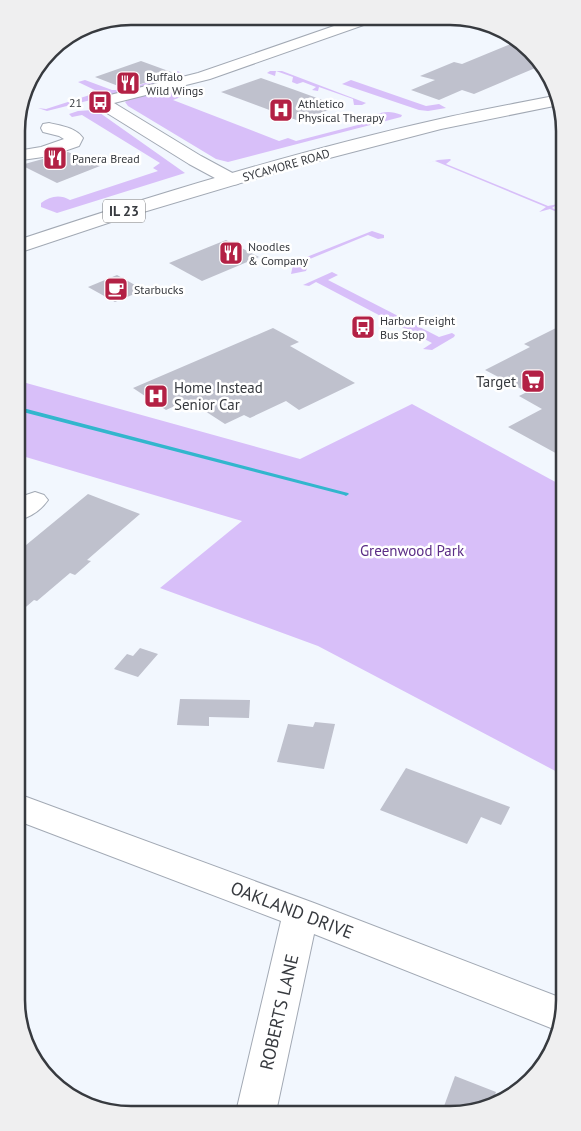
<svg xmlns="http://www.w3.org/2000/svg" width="581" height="1131" viewBox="0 0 581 1131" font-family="'PT Sans',sans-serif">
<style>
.green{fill:#d8bff9}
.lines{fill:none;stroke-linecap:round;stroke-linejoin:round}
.stream{fill:#32b6cd;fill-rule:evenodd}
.building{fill:#bfc1cd}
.minor-casing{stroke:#a2a9b4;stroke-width:2}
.major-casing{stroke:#a2a9b4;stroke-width:2}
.minor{fill:#fff;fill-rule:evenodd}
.major{fill:#fff;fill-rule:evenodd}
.labels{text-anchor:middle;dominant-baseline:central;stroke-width:5;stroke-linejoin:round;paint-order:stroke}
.far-poi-label{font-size:12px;fill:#373a3f;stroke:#fff;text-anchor:start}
.far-street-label{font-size:12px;fill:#373a3f;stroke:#fff}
.shield{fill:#fff;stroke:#737579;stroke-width:1}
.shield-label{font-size:14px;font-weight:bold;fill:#373a3f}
.poi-label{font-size:15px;fill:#373a3f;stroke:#fff;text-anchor:end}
.park-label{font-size:15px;fill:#5b2d86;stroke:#fff}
.near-street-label{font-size:18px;fill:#373a3f;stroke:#fff}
.rim{fill:none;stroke:#373a3f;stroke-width:2.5}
</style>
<rect width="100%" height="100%" fill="#f2f7fe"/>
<g class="green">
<polygon points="178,71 186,76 47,111 38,108 46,109 99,92 78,82 85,80 112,90 126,90"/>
<polygon points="270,71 282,71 366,103 362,105 354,105 353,99 319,87 318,91 312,90 316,87 303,82 297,84 292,82 293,77 276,71 275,76 267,73"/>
<polygon points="351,80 426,106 439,104 446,108 428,111 419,110 342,84"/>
<path d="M160 91 171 92 181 97 173 100 279 141 288 138 296 141 381 119 374 115C385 111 391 111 402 115L401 117 228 162 216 159 128 106 125 102 128 100Z"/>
<path d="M93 110 100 113 185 173 57 213 41 207V203C50 196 60 194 70 200L158 171 153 168 160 163 82 115 72 117 69 114 78 111Z"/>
<polygon points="450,159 451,160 446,164 548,206 558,204 552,208 559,211 559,213 550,209 539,212 546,207 435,161 425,164 438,160"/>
<polygon points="372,231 384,235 384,238 378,239 368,235 300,263 307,268 306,271 291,274 293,265 299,260"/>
<polygon points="332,272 338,275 328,280 439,337 452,333 455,335 454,337 432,350 423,349 432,343 316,282 309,286 303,285"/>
<polygon points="19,381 300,459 412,404 561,485 563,775 318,646 160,588 242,521 19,455"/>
</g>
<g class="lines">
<polygon class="stream" points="19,407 348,493 349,494 346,496 344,495 19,411"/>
</g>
<g class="building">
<polygon points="513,43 527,47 540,66 474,94 462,90 439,100 411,90 435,80 420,76 454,62 462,64"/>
<polygon points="141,61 174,73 126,89 95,77"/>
<polygon points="261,78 295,90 339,106 299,121 221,92"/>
<polygon points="68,152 100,166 57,183 21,165"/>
<polygon points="226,240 259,257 202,281 169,263"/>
<polygon points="117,275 144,290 115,302 88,287"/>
<polygon points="560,326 561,379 561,456 508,427 542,409 519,396 527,392 485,370 530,347 524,344"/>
<polygon points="273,328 299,342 290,346 355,383 299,410 286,401 250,418 244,415 225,424 188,400 166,410 133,388"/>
<polygon points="88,494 140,514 87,560 91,561 75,575 70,573 37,601 34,600 20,612 20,550"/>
<polygon points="140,648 158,654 138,677 114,669 127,654 133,656"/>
<polygon points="180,699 250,700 249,718 209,717 209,726 177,725"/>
<polygon points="315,722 335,724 324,769 277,762 288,724 313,727"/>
<polygon points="406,768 510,807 501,825 481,817 467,844 380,810"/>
<polygon points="455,1076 496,1092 491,1105 486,1109 443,1109"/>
</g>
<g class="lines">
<g class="minor-casing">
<g id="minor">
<polygon points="357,18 377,18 375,21 210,79 114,103 201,156 238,176 241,180 238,184 232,185 226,184 189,164 94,105 92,102 94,99 198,73"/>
<path d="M49 123C61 126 75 127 83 138L79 146 50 156 22 160 17 159V151L41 147 64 139 59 136 43 132 41 128 43 124Z"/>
<path d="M35 492 44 495 48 500C41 510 31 517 19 520V499L26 495Z"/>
<polygon points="21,795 314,903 564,999 564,1008 556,1030 314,934 276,1112 236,1112 281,921 21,822"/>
</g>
</g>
<g class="major-casing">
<path id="major" d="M559 95V105L441 129 291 168 120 219 18 253V240C156 194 297 151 440 119 479 110 519 103 559 95Z"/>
</g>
<use href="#minor" class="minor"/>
<use href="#major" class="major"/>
</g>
<defs>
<g id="restaurant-square" transform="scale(1.25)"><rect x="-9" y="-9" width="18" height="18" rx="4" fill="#b32145" stroke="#fff"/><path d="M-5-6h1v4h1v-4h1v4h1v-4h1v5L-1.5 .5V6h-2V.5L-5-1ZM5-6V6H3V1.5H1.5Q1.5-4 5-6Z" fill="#fff"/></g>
<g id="bus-square" transform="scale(1.25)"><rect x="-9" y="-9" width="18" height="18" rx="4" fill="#b32145" stroke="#fff"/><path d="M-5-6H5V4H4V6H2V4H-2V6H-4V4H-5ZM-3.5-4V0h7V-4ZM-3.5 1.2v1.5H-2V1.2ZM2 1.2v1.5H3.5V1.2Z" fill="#fff"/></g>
<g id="hospital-square" transform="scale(1.25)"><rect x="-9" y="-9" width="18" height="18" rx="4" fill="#b32145" stroke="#fff"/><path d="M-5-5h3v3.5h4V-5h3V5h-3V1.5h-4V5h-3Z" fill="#fff"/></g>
<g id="cafe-square" transform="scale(1.25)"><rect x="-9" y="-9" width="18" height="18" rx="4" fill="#b32145" stroke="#fff"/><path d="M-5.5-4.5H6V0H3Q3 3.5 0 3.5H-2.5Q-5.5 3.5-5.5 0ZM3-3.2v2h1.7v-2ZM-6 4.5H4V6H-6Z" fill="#fff"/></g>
<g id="supermarket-square" transform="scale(1.25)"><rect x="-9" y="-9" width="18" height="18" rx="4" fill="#b32145" stroke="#fff"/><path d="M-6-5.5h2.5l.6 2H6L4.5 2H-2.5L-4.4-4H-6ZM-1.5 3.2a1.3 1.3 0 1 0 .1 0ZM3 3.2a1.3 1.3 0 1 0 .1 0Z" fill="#fff"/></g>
</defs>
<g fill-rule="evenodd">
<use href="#restaurant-square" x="128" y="83"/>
<use href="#bus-square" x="100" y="102"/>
<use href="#hospital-square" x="281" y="110"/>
<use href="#restaurant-square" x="55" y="158"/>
<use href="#restaurant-square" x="231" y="253"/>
<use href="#cafe-square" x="116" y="289"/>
<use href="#bus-square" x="363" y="327"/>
<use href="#supermarket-square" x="533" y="381"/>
<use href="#hospital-square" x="156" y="396"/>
</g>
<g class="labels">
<g class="far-poi-label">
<text x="146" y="76">Buffalo<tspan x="146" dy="14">Wild Wings</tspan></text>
<text x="82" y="102" text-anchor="end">21</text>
<text x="298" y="103">Athletico<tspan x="298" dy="14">Physical Therapy</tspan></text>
<text x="72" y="158">Panera Bread</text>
<text x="248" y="246">Noodles<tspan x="248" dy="14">&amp; Company</tspan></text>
<text x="134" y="289">Starbucks</text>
<text x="380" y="320">Harbor Freight<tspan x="380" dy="14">Bus Stop</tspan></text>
</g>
<g class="far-street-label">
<text transform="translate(286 165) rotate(-16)">SYCAMORE ROAD</text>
</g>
<rect class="shield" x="103" y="199.5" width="42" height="23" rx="4"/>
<g class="shield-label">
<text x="124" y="211">IL 23</text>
</g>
<g class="poi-label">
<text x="516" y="381">Target</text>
<text x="174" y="387" text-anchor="start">Home Instead<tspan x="174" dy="17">Senior Car</tspan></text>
</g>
<g class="park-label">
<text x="412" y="550">Greenwood Park</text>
</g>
<g class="near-street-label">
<text transform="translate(292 910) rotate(21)">OAKLAND DRIVE</text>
<text transform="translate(279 1012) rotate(-77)">ROBERTS LANE</text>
</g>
</g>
<path d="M0 0H581V1131H0ZM131 25H450A106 106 0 0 1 556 131V1000A106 106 0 0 1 450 1106H131A106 106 0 0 1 25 1000V131A106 106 0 0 1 131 25Z" fill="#efeff0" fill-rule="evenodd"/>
<path class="rim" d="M131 25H450A106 106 0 0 1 556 131V1000A106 106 0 0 1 450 1106H131A106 106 0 0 1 25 1000V131A106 106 0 0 1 131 25Z"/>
</svg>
